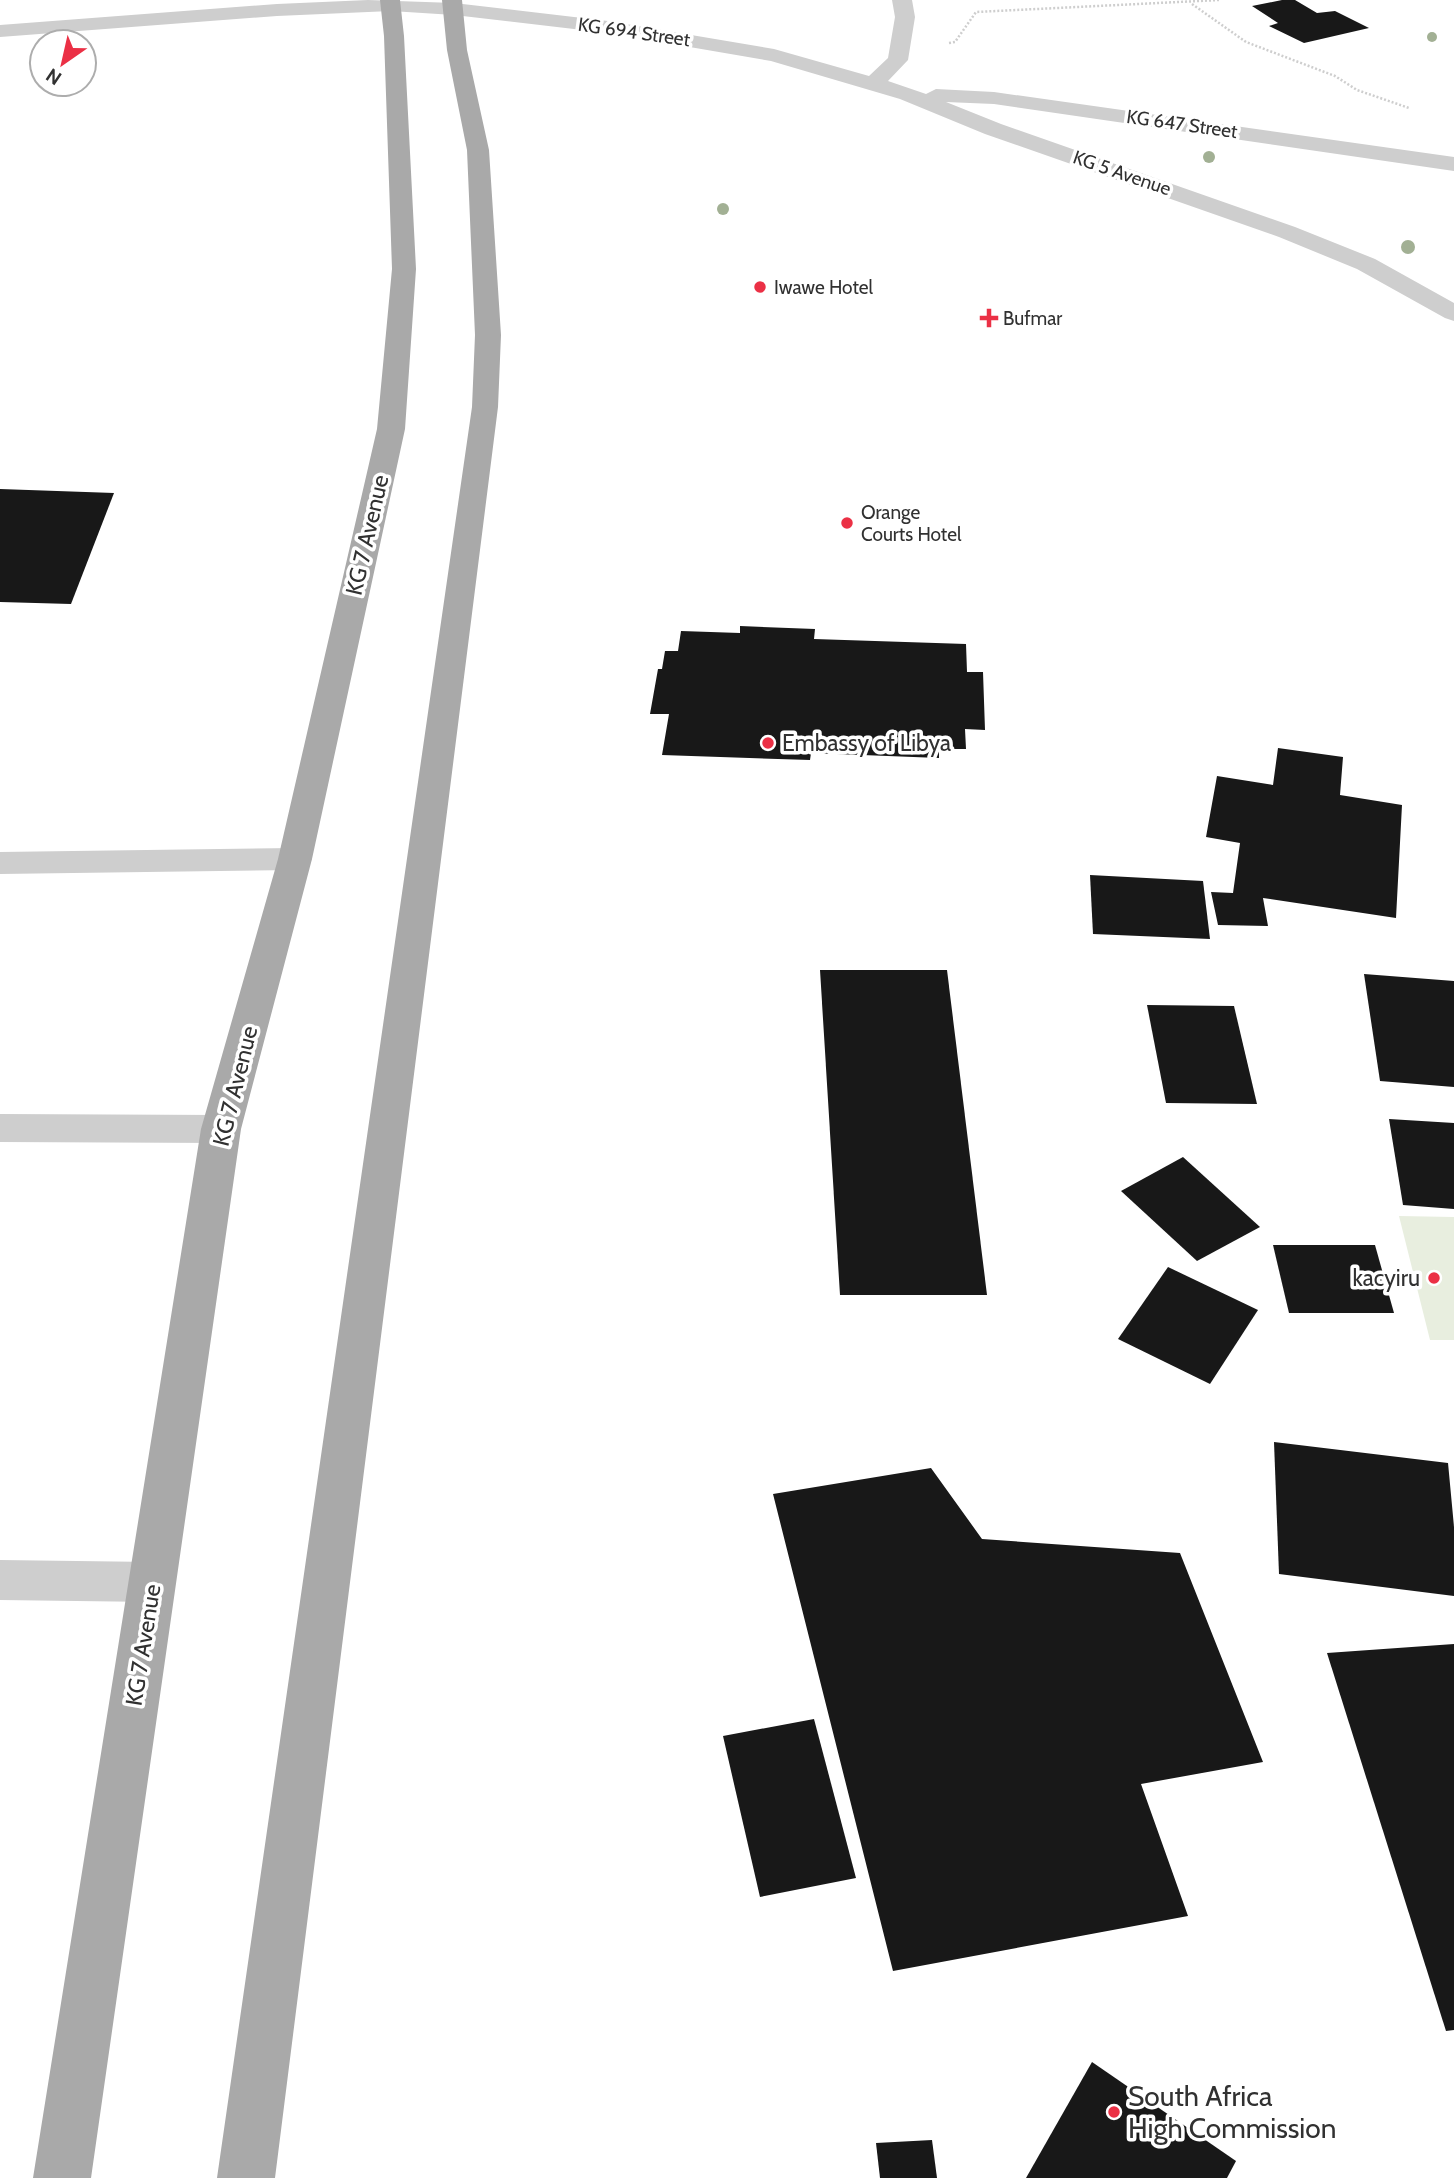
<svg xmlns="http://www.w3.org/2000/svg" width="1454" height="2178" viewBox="0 0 1454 2178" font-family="Cabin,sans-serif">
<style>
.green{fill:#e8eedf}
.building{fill:#181818}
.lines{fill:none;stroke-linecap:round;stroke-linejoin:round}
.path{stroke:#cecece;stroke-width:2.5;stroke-dasharray:2 2;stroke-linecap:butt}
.minor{fill:#cecece;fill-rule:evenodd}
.major{fill:#a9a9a9;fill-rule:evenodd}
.tree{fill:#a2b094}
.poi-dot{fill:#eb3045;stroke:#fff;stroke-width:2.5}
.labels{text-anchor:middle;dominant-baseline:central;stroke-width:7;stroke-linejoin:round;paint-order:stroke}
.far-street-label{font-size:19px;fill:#313131;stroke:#fff}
.far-poi-label{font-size:19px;fill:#313131;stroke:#fff;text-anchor:start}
.street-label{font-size:23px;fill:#313131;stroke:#fff}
.poi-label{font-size:23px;fill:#313131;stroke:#fff;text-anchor:start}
.near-poi-label{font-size:28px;fill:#313131;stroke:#fff;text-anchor:start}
</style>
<rect width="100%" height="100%" fill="#fff"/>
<polygon class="green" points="1399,1216 1454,1217 1454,1340 1430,1340"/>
<g class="building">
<polygon points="1282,0 1295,0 1317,13 1335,11 1369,28 1304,43 1269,26 1278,23 1252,6"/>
<polygon points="0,489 114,493 71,604 0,602"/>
<polygon points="740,626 815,629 814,639 966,644 967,672 983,672 985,730 965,729 966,749 939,749 939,758 811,753 810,760 662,755 669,714 650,714 658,669 662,669 665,651 678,651 681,631 740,633"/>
<polygon points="1278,748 1343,757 1340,795 1402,805 1396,918 1263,898 1268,926 1218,925 1211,892 1233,893 1240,843 1206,837 1217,776 1273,785"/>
<polygon points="1090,875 1203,881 1210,939 1093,934"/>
<polygon points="820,970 947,970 987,1295 840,1295"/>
<polygon points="1364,974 1454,981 1454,1087 1380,1081"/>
<polygon points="1147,1005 1234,1006 1257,1104 1166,1103"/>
<polygon points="1389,1119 1454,1123 1454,1209 1403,1205"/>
<polygon points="1183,1157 1260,1227 1197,1261 1121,1191"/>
<polygon points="1273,1245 1375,1245 1394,1313 1289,1313"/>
<polygon points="1168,1267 1258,1310 1210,1384 1118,1339"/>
<polygon points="1274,1442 1448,1463 1454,1527 1454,1596 1279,1574"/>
<polygon points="931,1468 982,1539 1180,1553 1263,1762 1141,1784 1188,1916 893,1971 773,1494"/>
<polygon points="1454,1644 1454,2030 1446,2031 1327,1653"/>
<polygon points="814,1719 856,1878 760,1897 723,1736"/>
<polygon points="1092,2062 1236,2161 1227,2178 1026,2178"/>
<polygon points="932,2140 937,2178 880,2178 876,2143"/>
</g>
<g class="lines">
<g class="path">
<polyline points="1192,4 1246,42 1335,76 1357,90 1409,108"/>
<polyline points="949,43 955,42 976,12 1219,0"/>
</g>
<g class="minor">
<polygon points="368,0 454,3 608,21 774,49 869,76 888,58 895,17 892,0 912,0 915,17 908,60 888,81 926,94 936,89 994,92 1454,157 1454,171 994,104 946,102 1001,124 1295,227 1375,259 1454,303 1454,321 1445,318 1357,269 1279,237 985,134 900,99 771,61 608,33 454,15 391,11 277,16 0,37 0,25 277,4"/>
<polygon points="295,848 307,851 312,859 307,867 295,870 0,874 0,852"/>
<polygon points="0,1114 221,1115 235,1119 241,1129 235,1139 221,1143 0,1142"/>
<polygon points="0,1560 153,1562 170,1568 176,1582 170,1596 153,1602 0,1600"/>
</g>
<g class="major">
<polygon points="380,0 400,0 404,36 416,269 405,429 312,859 241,1129 91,2178 33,2178 201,1129 278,859 377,429 392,269 384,36"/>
<polygon points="442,0 462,0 467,50 489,150 501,335 498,407 275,2178 217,2178 472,407 475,335 467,150 447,50"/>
</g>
</g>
<g class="tree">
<circle cx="1432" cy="37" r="5"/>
<circle cx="1209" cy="157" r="6"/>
<circle cx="723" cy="209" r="6"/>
<circle cx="1408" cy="247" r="7"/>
</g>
<g class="poi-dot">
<circle cx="760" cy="287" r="7"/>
<path d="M985.5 307.5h7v7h7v7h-7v7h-7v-7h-7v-7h7z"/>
<circle cx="847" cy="523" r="7"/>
<circle cx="768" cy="743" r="7"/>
<circle cx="1434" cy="1278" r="7"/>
<circle cx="1114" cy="2112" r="7"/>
</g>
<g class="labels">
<g class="far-street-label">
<text transform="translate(634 32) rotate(8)">KG 694 Street</text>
<text transform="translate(1182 124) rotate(8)">KG 647 Street</text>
<text transform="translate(1122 173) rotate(19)">KG 5 Avenue</text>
</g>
<g class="far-poi-label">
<text x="774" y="287">Iwawe Hotel</text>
<text x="1003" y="318">Bufmar</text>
<text x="861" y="512">Orange<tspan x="861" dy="22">Courts Hotel</tspan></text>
</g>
<g class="street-label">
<text transform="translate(367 535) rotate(-77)">KG 7 Avenue</text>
<text transform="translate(235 1086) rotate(-76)">KG 7 Avenue</text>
<text transform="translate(143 1645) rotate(-81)">KG 7 Avenue</text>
</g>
<g class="poi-label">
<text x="782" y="743">Embassy of Libya</text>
<text x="1420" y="1278" text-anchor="end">kacyiru</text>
</g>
<g class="near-poi-label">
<text x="1128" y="2096">South Africa<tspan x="1128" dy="32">High Commission</tspan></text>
</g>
</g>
<g transform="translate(63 63) rotate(214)"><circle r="33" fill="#ffffff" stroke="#adadad" stroke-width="2"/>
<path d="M0-5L12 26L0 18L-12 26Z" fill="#eb3045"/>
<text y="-10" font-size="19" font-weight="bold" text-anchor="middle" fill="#313131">N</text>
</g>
</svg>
